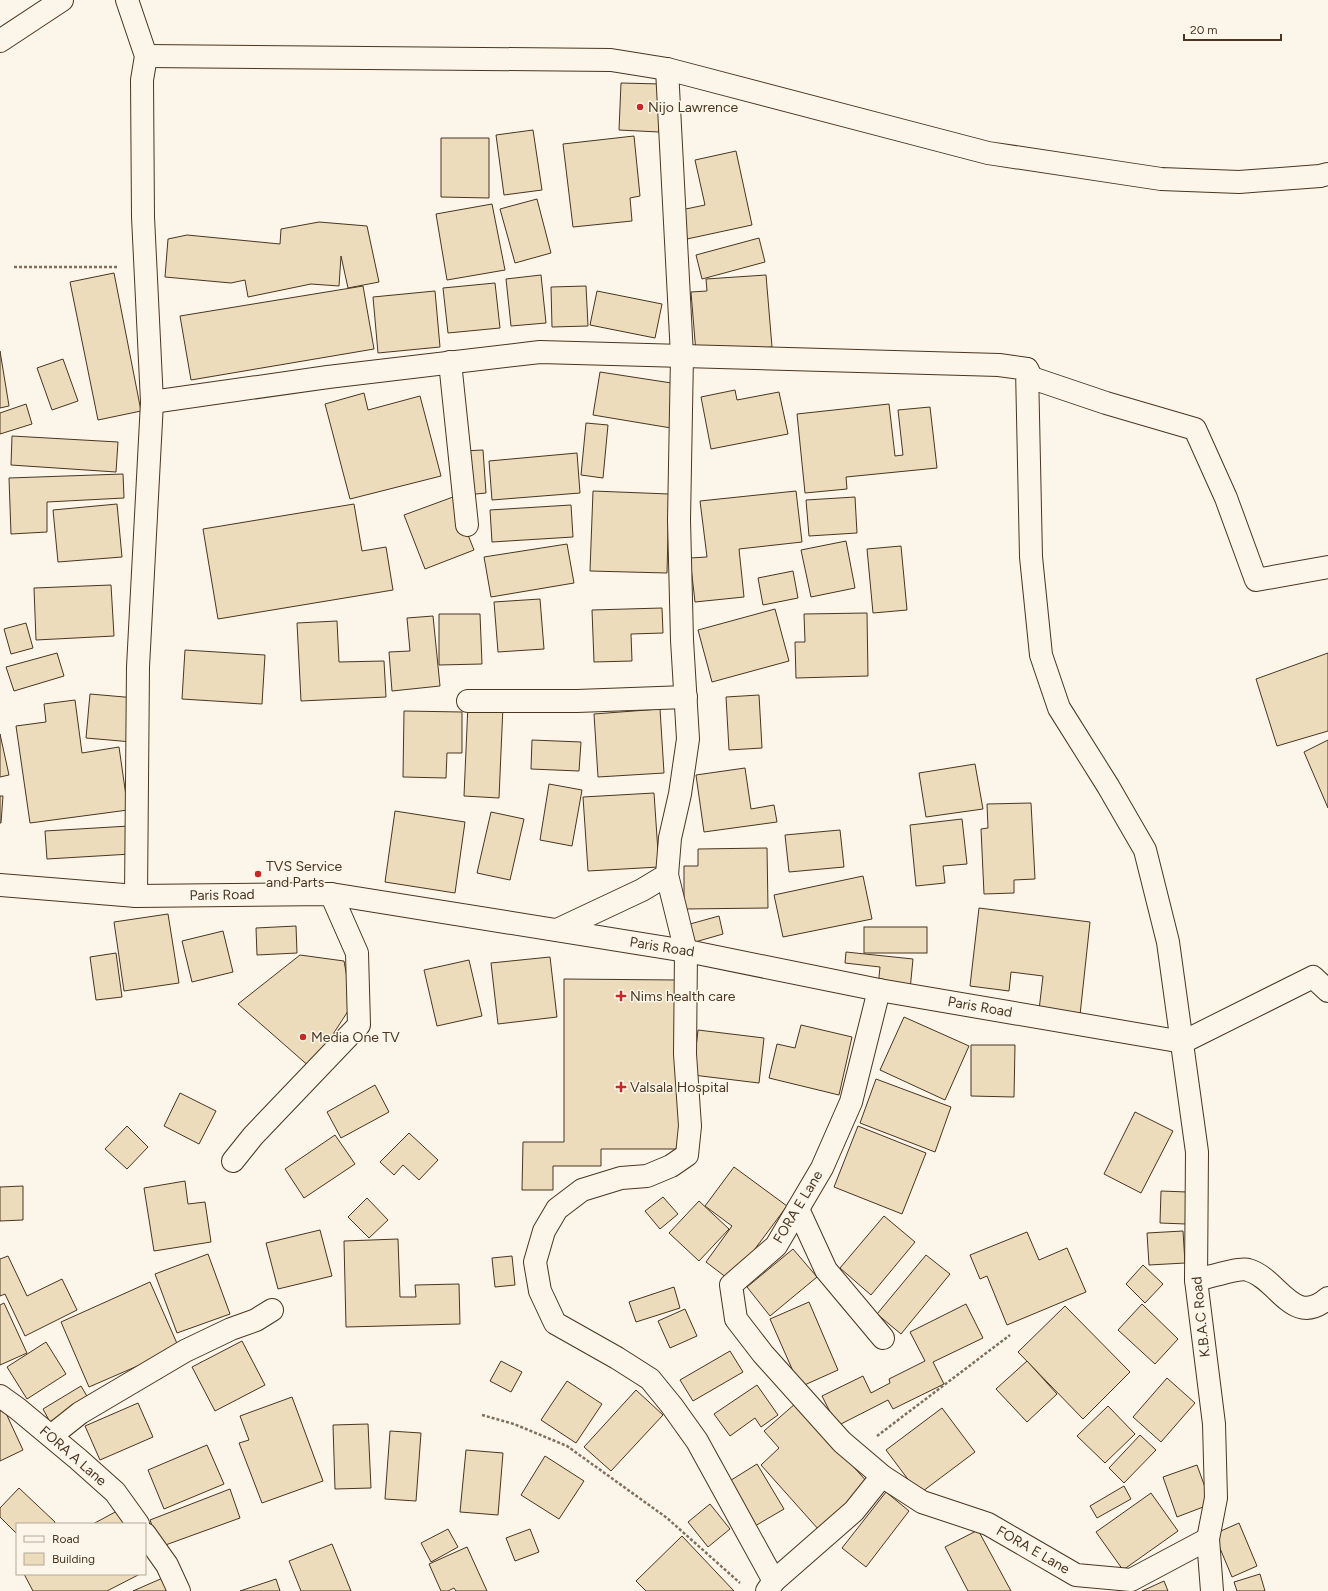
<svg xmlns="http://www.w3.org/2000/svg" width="1328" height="1591" viewBox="0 0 1328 1591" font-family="Figtree,sans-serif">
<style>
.building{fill:#ecdcbc;stroke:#4a3520}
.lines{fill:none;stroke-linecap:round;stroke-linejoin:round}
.minor-casing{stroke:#4a3520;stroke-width:24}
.path{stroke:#7f6f5c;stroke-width:2.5;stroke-dasharray:3 2;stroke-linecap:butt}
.minor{stroke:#fbf6e9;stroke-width:22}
.poi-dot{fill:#c62828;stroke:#fbf6e9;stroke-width:1.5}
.labels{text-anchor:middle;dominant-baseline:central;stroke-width:3;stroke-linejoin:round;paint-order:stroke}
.poi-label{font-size:14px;fill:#4a3520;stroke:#fbf6e9;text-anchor:start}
.street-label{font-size:14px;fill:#4a3520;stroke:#fbf6e9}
</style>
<rect width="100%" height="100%" fill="#fbf6e9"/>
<g class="building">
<polygon points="621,83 661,84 659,132 619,130"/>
<polygon points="533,130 542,190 504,195 496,135"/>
<polygon points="634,136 640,196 630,198 632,221 573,227 563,144"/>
<polygon points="441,138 489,138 489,198 441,197"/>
<polygon points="736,151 752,225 687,239 681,210 705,205 695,160"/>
<polygon points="537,199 551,253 515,263 500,209"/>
<polygon points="492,204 505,270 447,280 436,214"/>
<polygon points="319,222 367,226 379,282 348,288 341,256 339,286 311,284 248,297 245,280 231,283 165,277 168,239 187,235 280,244 281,229"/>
<polygon points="759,238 765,262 702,279 696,255"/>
<polygon points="114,273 141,411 98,420 70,282"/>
<polygon points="541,275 546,323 511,326 506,279"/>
<polygon points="766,275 772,347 696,353 691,292 707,291 706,279"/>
<polygon points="495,283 500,328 448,333 443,288"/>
<polygon points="363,286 374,349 191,380 180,316"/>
<polygon points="586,286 588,326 552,327 551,287"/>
<polygon points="435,291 440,347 378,353 373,297"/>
<polygon points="597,291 662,304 655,338 590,325"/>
<polygon points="0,351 9,406 0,408"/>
<polygon points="63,359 78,401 52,410 37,368"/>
<polygon points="600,372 678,384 671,428 593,415"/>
<polygon points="735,390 737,400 779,392 788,434 711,449 701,397"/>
<polygon points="364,393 368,410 420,396 441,476 350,499 325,404"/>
<polygon points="26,404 32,424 0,434 0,413"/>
<polygon points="889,404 895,456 903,455 898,410 930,407 937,468 846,477 847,489 805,493 797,414"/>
<polygon points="586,423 608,425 603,478 581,475"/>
<polygon points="12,436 118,442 116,472 11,465"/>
<polygon points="483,450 486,493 466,495 462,451"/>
<polygon points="577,453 580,493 492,500 489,461"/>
<polygon points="123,474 124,498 47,502 47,532 11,534 9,478"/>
<polygon points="593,491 669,494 667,573 590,571"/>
<polygon points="796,491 802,542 739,549 744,597 695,602 690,558 707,557 700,501"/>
<polygon points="453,497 474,550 425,569 404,515"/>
<polygon points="855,497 857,533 809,536 806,500"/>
<polygon points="117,504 122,557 58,562 53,510"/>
<polygon points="354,504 362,551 386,547 393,590 218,619 203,529"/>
<polygon points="571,505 573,537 492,542 490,510"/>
<polygon points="846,541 855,588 811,597 801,550"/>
<polygon points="567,544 574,583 491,597 484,557"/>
<polygon points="901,546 907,610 873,613 867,549"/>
<polygon points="793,571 798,598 763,605 758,578"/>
<polygon points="111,585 114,636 36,640 34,588"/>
<polygon points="540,599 544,649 498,652 494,602"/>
<polygon points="662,608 663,633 631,634 632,661 594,662 592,610"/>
<polygon points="775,609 789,661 712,682 698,630"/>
<polygon points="867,613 868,676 796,678 795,642 805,642 804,614"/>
<polygon points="439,614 480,614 482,664 439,665"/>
<polygon points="433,616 440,686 392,691 389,652 410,651 407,618"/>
<polygon points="337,621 339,662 384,661 386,697 301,701 297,623"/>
<polygon points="26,623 33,648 11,654 4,629"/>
<polygon points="185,650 265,655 262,704 182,699"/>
<polygon points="57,653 64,676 14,691 6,667"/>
<polygon points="1328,653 1328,731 1277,746 1256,679"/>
<polygon points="90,694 136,698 132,742 86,738"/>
<polygon points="759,695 762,748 729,750 726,697"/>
<polygon points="75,700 82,753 119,747 128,810 30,823 16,726 46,722 44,704"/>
<polygon points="468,704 503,706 499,798 464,796"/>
<polygon points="660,709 664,773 598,777 594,714"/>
<polygon points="404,711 462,712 462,753 447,753 446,778 403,777"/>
<polygon points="0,734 9,775 0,777"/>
<polygon points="532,740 581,742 579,771 531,769"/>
<polygon points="1328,740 1328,808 1304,752"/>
<polygon points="975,764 983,809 926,817 919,773"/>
<polygon points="745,768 751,809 774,805 777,822 704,832 696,775"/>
<polygon points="549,784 582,790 572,846 540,840"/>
<polygon points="654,793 659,867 588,871 583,797"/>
<polygon points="0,796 3,796 1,823 0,823"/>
<polygon points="1031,803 1035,879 1014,880 1014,893 984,894 981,829 988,828 987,804"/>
<polygon points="395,811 465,822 455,893 385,882"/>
<polygon points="491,812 524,819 510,880 477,873"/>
<polygon points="962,819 967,864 943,866 945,883 916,886 910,825"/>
<polygon points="129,826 131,854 47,859 45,831"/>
<polygon points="840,830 844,867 789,872 785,835"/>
<polygon points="767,848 768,908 684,909 684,866 698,866 698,849"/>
<polygon points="863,876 872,919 783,937 774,895"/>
<polygon points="979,908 1090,922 1080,1015 1039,1010 1043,976 1011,972 1009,991 970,986"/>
<polygon points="168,914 179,983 124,991 114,922"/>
<polygon points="719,916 723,934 695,942 690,924"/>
<polygon points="296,926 297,953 257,955 256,928"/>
<rect x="864" y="927" width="63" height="26"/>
<polygon points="223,931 233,972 192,982 182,941"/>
<polygon points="846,952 913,959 910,990 878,987 880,967 845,963"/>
<polygon points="116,953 122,997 96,1000 90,957"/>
<polygon points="300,955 344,961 352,1005 311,1068 238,1004"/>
<polygon points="550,957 557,1017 498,1024 491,963"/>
<polygon points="469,960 482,1016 437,1026 424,970"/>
<polygon points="564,979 677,980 680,1149 601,1149 601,1166 553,1166 553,1190 522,1190 523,1142 564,1142"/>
<polygon points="904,1017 969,1046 945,1100 880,1070"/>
<polygon points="801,1025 852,1037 839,1095 769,1078 777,1044 795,1048"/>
<polygon points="698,1030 764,1038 759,1083 693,1075"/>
<polygon points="971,1045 1015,1045 1014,1097 971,1096"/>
<polygon points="876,1079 951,1107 935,1152 860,1123"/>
<polygon points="375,1085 389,1112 341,1138 327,1112"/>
<polygon points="180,1093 216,1111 199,1144 164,1126"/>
<polygon points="1135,1112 1173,1131 1141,1193 1104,1174"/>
<polygon points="127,1126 148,1147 127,1169 105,1149"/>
<polygon points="858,1126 926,1153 902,1214 834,1187"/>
<polygon points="409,1133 438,1160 419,1180 403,1165 394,1175 380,1162"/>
<polygon points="335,1135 355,1164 304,1198 285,1169"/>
<polygon points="734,1167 787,1206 731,1281 706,1262 732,1226 705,1206"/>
<polygon points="185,1181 188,1204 205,1202 211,1242 154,1251 144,1188"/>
<polygon points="23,1186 23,1220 0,1221 0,1187"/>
<polygon points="1161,1191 1187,1192 1186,1224 1160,1223"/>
<polygon points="663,1197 678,1214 660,1229 645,1211"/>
<polygon points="367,1198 388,1220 369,1238 348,1217"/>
<polygon points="699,1201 729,1229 699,1261 669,1233"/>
<polygon points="884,1216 915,1242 871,1295 840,1268"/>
<polygon points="320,1230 332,1276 278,1289 266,1243"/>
<polygon points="1183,1231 1185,1263 1149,1265 1147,1233"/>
<polygon points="1027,1232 1039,1260 1067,1248 1086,1292 1007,1325 987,1276 980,1279 970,1255"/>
<polygon points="398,1239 400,1297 416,1297 415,1285 459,1284 460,1324 346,1327 344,1241"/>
<polygon points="793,1249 817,1277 770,1316 747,1287"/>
<polygon points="208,1254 230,1314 177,1333 155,1274"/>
<polygon points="926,1255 950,1274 901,1334 877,1314"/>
<polygon points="8,1256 27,1296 62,1279 77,1310 25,1336 5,1294 0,1296 0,1259"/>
<polygon points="512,1256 515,1285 495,1287 492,1258"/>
<polygon points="1143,1265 1163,1284 1145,1303 1126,1284"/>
<polygon points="150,1282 179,1348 89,1387 61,1322"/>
<polygon points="674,1287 680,1308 636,1322 629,1302"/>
<polygon points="809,1302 838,1370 800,1387 770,1319"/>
<polygon points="4,1303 27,1353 0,1365 0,1305"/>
<polygon points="966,1304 983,1338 933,1362 944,1384 893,1409 888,1400 837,1426 822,1396 863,1376 871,1393 890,1383 889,1379 925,1361 910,1332"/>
<polygon points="1142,1304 1178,1339 1155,1364 1118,1330"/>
<polygon points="1065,1306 1130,1372 1083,1419 1018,1352"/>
<polygon points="685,1309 697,1336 670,1348 658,1321"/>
<polygon points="242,1341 265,1385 215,1411 192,1367"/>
<polygon points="46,1342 66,1374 27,1399 7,1367"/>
<polygon points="730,1351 743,1372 693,1401 680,1380"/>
<polygon points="501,1361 522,1372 511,1392 490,1381"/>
<polygon points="1027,1361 1057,1394 1027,1422 996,1389"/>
<polygon points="1167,1378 1195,1403 1161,1442 1133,1417"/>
<polygon points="567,1381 602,1404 576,1443 541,1420"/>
<polygon points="757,1385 778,1415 761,1427 755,1418 730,1436 714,1414"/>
<polygon points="81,1386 88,1398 50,1422 43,1409"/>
<polygon points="636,1390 663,1415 611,1471 584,1447"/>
<polygon points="292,1397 323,1481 262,1503 239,1443 249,1440 240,1416"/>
<polygon points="138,1403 153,1437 100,1460 85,1426"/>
<polygon points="796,1403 869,1484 819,1530 761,1465 779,1448 764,1431"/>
<polygon points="1108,1406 1135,1434 1105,1463 1077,1436"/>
<polygon points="942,1408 975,1452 919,1494 886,1450"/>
<polygon points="4,1409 23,1450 0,1461 0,1411"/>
<polygon points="368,1424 371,1488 335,1489 333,1425"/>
<polygon points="390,1431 421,1433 416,1501 385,1499"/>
<polygon points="1140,1435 1156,1450 1124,1483 1109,1468"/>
<polygon points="207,1445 224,1484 164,1509 148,1470"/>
<polygon points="466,1450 503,1453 498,1515 460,1512"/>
<polygon points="545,1456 584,1481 559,1519 521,1495"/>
<polygon points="757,1464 784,1509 755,1526 728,1482"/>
<polygon points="1197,1465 1211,1504 1177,1517 1163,1477"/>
<polygon points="1124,1486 1131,1499 1097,1518 1090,1506"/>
<polygon points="19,1488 55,1522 54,1524 17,1524 17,1534 0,1517 0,1508"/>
<polygon points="230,1489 240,1518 160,1547 150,1520"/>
<polygon points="886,1492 909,1511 866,1567 842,1548"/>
<polygon points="1151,1493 1178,1531 1123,1570 1096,1532"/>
<polygon points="710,1504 730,1529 708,1547 688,1522"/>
<polygon points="117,1511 124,1524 93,1524"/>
<polygon points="1239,1523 1257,1566 1232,1577 1214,1534"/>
<polygon points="448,1529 458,1547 431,1562 421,1543"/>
<polygon points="530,1529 539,1552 515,1561 506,1538"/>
<polygon points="978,1530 1011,1591 968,1591 945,1547"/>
<polygon points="682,1536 734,1591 646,1591 636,1581"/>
<polygon points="332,1544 351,1591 301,1591 289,1561"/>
<polygon points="467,1547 487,1591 456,1591 454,1588 448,1591 441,1591 429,1564"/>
<polygon points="24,1574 140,1574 107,1591 33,1591"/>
<polygon points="1260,1574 1265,1591 1237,1591 1234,1582"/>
<polygon points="165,1577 171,1591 133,1591"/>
<polygon points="276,1579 280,1591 240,1591"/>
<polygon points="1164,1581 1168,1591 1142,1591"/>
</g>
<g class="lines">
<g class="minor-casing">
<g id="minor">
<polyline points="127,0 146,56 142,80 143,217 152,402 138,667 136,896"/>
<polyline points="0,41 62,0"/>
<polyline points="146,56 611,60 667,69 988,153 1161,179 1239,182 1320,176 1328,174"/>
<polyline points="450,362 467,525"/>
<polyline points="1027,369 1032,378 1106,403 1195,429 1226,498 1256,580 1328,567"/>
<polyline points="152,402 328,377 540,352 999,365 1027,369 1031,557 1041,655 1059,708 1108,786 1145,850 1168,942 1197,1152 1196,1280 1214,1424 1216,1498 1208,1539 1212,1591"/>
<polyline points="468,701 577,701 686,697"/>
<polyline points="667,875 686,952 685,1054 690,1126 687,1155 671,1166 647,1176 621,1178 582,1190 557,1209 544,1231 535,1262 540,1291 555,1323 617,1358 650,1379 672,1406 697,1441 774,1581"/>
<polyline points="0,885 136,896 331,894 692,952 879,990 1183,1042"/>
<polyline points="557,930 642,890 667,875 670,838 680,794 688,739 682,640 679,520 682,356 667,69"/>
<polyline points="879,990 851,1102 822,1168 776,1246 731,1285 736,1319 763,1354 842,1442 882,1476 922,1502 988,1524 1076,1575 1131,1580 1208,1539"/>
<polyline points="1183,1042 1313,977 1328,991"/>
<polyline points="233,1161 253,1136 359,1025 357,953 331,894"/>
<polyline points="798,1209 826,1270 883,1338"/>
<path d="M1196 1280C1206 1278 1240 1267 1248 1270 1278 1278 1293 1329 1328 1298"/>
<polyline points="0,1396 18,1409 78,1459 115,1492 138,1524"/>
<polyline points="51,1436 80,1413 185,1351 231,1329 256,1320 272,1310"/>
<polyline points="145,1534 167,1565 179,1591"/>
<polyline points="767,1591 774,1581 854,1511 882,1476"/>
</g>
</g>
<g class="path">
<polyline points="14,267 117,267"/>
<polyline points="482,1415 514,1424 567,1446 667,1518 740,1583"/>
<polyline points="877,1436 1010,1335"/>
</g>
<use href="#minor" class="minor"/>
</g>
<g class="poi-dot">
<circle cx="640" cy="107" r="4"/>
<circle cx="258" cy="874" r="4"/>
<path d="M619 990h4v4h4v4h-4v4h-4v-4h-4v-4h4z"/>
<circle cx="303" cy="1037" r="4"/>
<path d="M619 1081h4v4h4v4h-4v4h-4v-4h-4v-4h4z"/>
</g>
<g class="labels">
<g class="poi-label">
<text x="648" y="107">Nijo Lawrence</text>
<text x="266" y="866">TVS Service<tspan x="266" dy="16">and Parts</tspan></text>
<text x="630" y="996">Nims health care</text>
<text x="311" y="1037">Media One TV</text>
<text x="630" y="1087">Valsala Hospital</text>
</g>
<g class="street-label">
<text transform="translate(222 895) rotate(-1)">Paris Road</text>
<text transform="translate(662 947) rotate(9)">Paris Road</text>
<text transform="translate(980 1007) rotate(10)">Paris Road</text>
<text transform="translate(798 1207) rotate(-59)">FORA E Lane</text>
<text transform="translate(1201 1317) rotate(-96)">K.B.A.C Road</text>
<text transform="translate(73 1456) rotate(41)">FORA A Lane</text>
<text transform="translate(1033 1550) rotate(30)">FORA E Lane</text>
</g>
</g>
<rect x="16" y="1523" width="130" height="52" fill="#fbf6e9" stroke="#b4a999"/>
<rect x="24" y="1536" width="20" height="6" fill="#fbf6e9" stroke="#b4a999"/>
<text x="52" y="1543" font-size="12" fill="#4a3520">Road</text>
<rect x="24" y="1553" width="20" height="12" fill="#ecdcbc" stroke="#b4a999"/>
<text x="52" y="1563" font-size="12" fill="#4a3520">Building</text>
<path d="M1184 34v6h97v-6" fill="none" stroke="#4a3520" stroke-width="2"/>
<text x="1190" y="34" font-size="12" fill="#4a3520" stroke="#fbf6e9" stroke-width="3" paint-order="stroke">20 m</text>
</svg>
